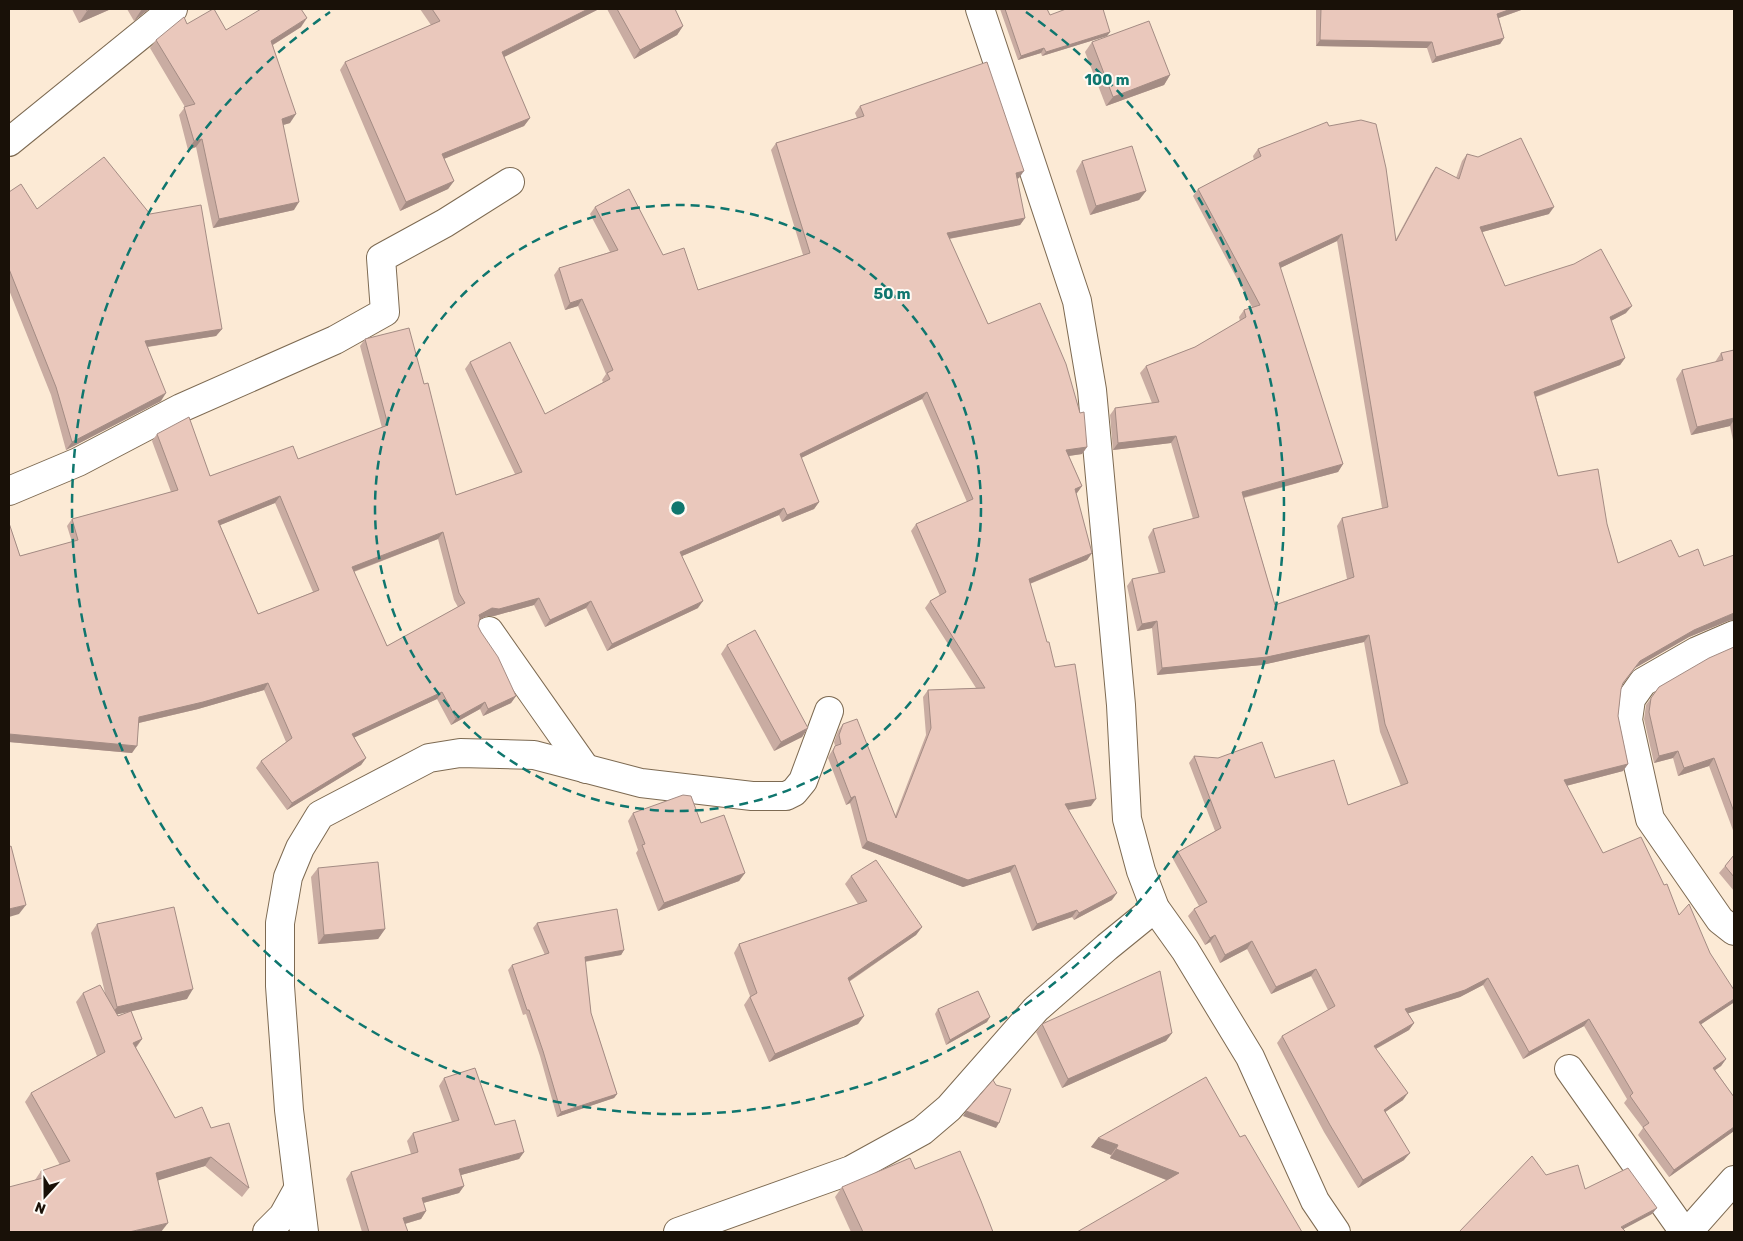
<svg xmlns="http://www.w3.org/2000/svg" width="1743" height="1241" viewBox="0 0 1743 1241" font-family="Rubik,sans-serif">
<style>
.lines{fill:none;stroke-linecap:round;stroke-linejoin:round}
.minor-casing{stroke:#7d6a52;stroke-width:30}
.minor{stroke:#fff;stroke-width:28}
.wall{fill:#c9aca2;fill-rule:evenodd}
.shaded-wall{fill:#a48c84}
.building{fill:#eac8bc;stroke:#a48c84;fill-rule:evenodd}
.ring{fill:none;stroke:#0f766e;stroke-width:2.5;stroke-dasharray:9 6}
.centre{fill:#0f766e;stroke:#fefaf4;stroke-width:2.5}
.ring-label{font-size:15px;text-anchor:middle;font-weight:bold;fill:#0f766e;stroke:#fefaf4;stroke-width:4;stroke-linejoin:round;paint-order:stroke}
</style>
<rect width="100%" height="100%" fill="#fcead5"/>
<g class="lines">
<g class="minor-casing">
<g id="minor">
<polyline points="980,9 1077,301 1092,390 1121,705 1127,819 1141,871 1155,908 1185,950 1250,1057 1315,1201 1336,1232"/>
<polyline points="9,142 173,9"/>
<polyline points="9,491 78,462 181,408 335,340 385,312 381,258 445,223 510,182"/>
<polyline points="489,631 586,769"/>
<polyline points="1734,635 1697,651 1643,682 1631,699 1628,720 1650,819 1720,920 1734,931"/>
<polyline points="1569,1069 1684,1232"/>
<polyline points="267,1232 283,1216 298,1189"/>
<polyline points="304,1232 289,1110 280,986 280,923 288,877 300,848 320,815 429,758 460,753 534,755 641,783 752,796 786,796 794,792 803,781 829,711"/>
<polyline points="678,1232 851,1170 922,1131 949,1108 1036,1009 1107,947 1155,908"/>
<polyline points="1688,1232 1734,1180"/>
</g>
</g>
<use href="#minor" class="minor"/>
</g>
<g class="wall">
<polygon points="72,9 111,9 79,23"/>
<polygon points="127,9 149,9 134,21"/>
<polygon points="420,9 599,9 504,57 530,118 524,126 444,159 454,181 448,189 400,211 340,70 345,62 431,25"/>
<polygon points="607,9 675,9 683,26 677,35 634,59"/>
<polygon points="1000,9 1047,9 1050,15 1110,32 1107,36 1042,56 1041,53 1018,60"/>
<polygon points="1316,9 1524,9 1499,18 1504,38 1500,44 1432,63 1427,48 1316,46"/>
<polygon points="187,24 226,30 301,27 273,45 290,123 283,125 294,210 213,228 196,147 188,150 179,115 185,107 150,48 156,40"/>
<polygon points="1092,42 1170,75 1164,85 1106,106 1085,52"/>
<path d="M860 106 1019 178 1017 179 1025 218 1020 225 949 239 988 324 1087 447 1082 454 1069 456 1082 486 1076 494 1092 553 1087 560 1030 584 1091 806 1069 810 1112 900 1074 920 1072 917 1032 931 1010 872 963 887 862 848 850 803 846 805 828 758 830 754 835 746 834 742 838 731 843 724 895 816 926 735 923 697 928 690 976 688 925 608 930 601 940 596 911 531 916 524 967 502 922 399 801 458 819 502 814 509 782 522 779 515 682 556 698 608 607 651 586 608 545 627 534 605 494 616H487L480 619 478 626 481 632 516 696 511 703 483 716 480 709 451 725 437 699 354 737 366 758 361 765 287 810 256 768 261 761 286 742 264 690 198 709 139 723 132 753 9 742V523L20 556 72 542 67 526 72 519 171 492 152 441 157 434 210 476 298 459 382 428 360 346 365 339 424 384 456 495 515 474 465 369 470 362 545 414 603 382 602 380 606 374 578 306 565 310 554 275 559 268 610 252 590 214 595 207 663 255 698 290 803 255 771 150 776 143 857 118 855 113ZM275 503 313 592 258 614 220 525ZM438 539 454 600 458 607 387 646 354 572Z"/>
<path d="M1329 126 1396 239 1431 174 1436 167 1456 178 1462 161 1467 154 1549 214 1482 232 1505 286 1626 313 1611 321 1625 358 1620 365 1536 397 1558 476 1607 524 1618 563 1679 557 1704 566 1728 621 1689 637 1635 668 1623 684 1621 689 1618 716 1628 764 1623 771 1566 786 1603 853 1664 885 1679 915 1710 953 1733 1003 1701 1024 1726 1059 1721 1066 1715 1070 1734 1097V1131L1669 1177 1638 1135 1643 1128 1624 1103 1627 1099 1584 1026 1523 1059 1483 985 1460 997 1408 1013 1414 1023 1409 1030 1376 1049 1403 1100 1385 1112 1404 1160 1358 1188 1324 1132 1277 1043 1282 1036 1328 1010 1311 976 1271 994 1247 949 1220 963 1210 942 1205 945 1188 916 1194 909 1199 906 1173 859 1178 852 1215 831 1189 763 1194 756 1275 778 1348 805 1401 786 1380 732 1364 642 1262 665 1157 675 1152 628 1137 631 1127 586 1132 579 1159 574 1148 537 1153 529 1193 519 1171 443 1113 450 1110 415 1115 408 1152 403 1140 373 1146 366 1195 347 1240 321 1239 317 1244 310 1252 307 1193 196 1198 189 1254 160 1253 156 1258 149ZM1337 241 1382 508 1342 518 1337 526 1347 579 1275 605 1244 498 1338 472 1343 464 1280 268Z"/>
<polygon points="1082,161 1146,191 1139,200 1090,215 1076,171"/>
<polygon points="9,192 222,329 216,336 148,347 161,401 66,450 51,395 9,290"/>
<polygon points="1734,350 1734,445 1730,426 1691,435 1676,379 1682,370 1715,362 1721,353"/>
<polygon points="727,645 808,728 802,737 774,751 721,654"/>
<polygon points="1734,647 1734,833 1709,766 1678,776 1673,758 1654,763 1644,719 1646,705 1659,687"/>
<polygon points="633,813 745,873 739,881 658,911 636,853 638,850 628,821"/>
<polygon points="1734,855 1734,891 1719,873 1725,866"/>
<polygon points="318,868 385,929 378,939 318,944 311,877"/>
<polygon points="851,876 922,927 916,935 849,982 864,1016 858,1024 769,1062 744,1005 750,996 734,953 739,944 858,904 845,884"/>
<polygon points="537,923 624,950 621,955 585,962 591,1013 617,1094 614,1098 557,1117 540,1056 526,1014 523,1015 508,970 512,965 545,955 533,928"/>
<path d="M97 924 187 999 131 1011 142 1039 136 1048 175 1118 211 1128 249 1188 242 1197 205 1166 158 1180 161 1232 35 1180 41 1171 60 1165 25 1102 31 1093 97 1056 76 1002 83 993H105L91 933ZM128 1012 118 1016 117 1014Z"/>
<polygon points="938,1009 987,1022 946,1045 935,1014"/>
<polygon points="1042,1024 1172,1033 1166,1041 1062,1088 1036,1032"/>
<polygon points="444,1078 524,1152 519,1159 461,1175 464,1186 459,1193 423,1203 426,1211 421,1219 405,1224 408,1232 362,1232 346,1179 351,1172 411,1154 407,1141 413,1133 452,1122 439,1086"/>
<polygon points="1240,1137 1166,1180 1110,1158 1111,1155 1091,1147 1098,1138"/>
<polygon points="915,1169 993,1232 851,1232 835,1197 842,1187"/>
</g>
<g class="shaded-wall">
<polygon points="93,9 111,9 79,23 87,11"/>
<polygon points="142,9 149,9 134,21"/>
<polygon points="588,9 599,9 496,61 502,52"/>
<polygon points="1511,9 1524,9 1493,20 1497,14"/>
<polygon points="307,18 301,27 266,49 271,41"/>
<polygon points="683,26 677,35 634,59 640,50"/>
<polygon points="1110,32 1107,36 1042,56 1046,52"/>
<polygon points="1504,38 1500,44 1432,63 1436,57"/>
<polygon points="1320,40 1432,42 1427,48 1316,46"/>
<polygon points="1044,48 1041,53 1018,60 1021,56"/>
<polygon points="1170,75 1164,85 1106,106 1113,97"/>
<polygon points="296,114 290,123 276,127 282,119"/>
<polygon points="530,118 524,126 436,162 442,154"/>
<polygon points="202,139 196,147 188,150 194,141"/>
<polygon points="1024,171 1019,178 1011,180 1016,173"/>
<polygon points="454,181 448,189 400,211 406,202"/>
<polygon points="1146,191 1139,200 1090,215 1096,206"/>
<polygon points="299,202 294,210 213,228 219,219"/>
<polygon points="1554,207 1549,214 1475,234 1480,227"/>
<polygon points="1025,218 1020,225 942,240 947,233"/>
<polygon points="1342,234 1337,241 1274,271 1279,263"/>
<polygon points="582,299 578,306 565,310 570,303"/>
<polygon points="1632,306 1626,313 1605,324 1610,317"/>
<polygon points="222,329 216,336 139,348 145,341"/>
<polygon points="1625,358 1620,365 1529,399 1534,392"/>
<polygon points="927,392 922,399 795,461 800,454"/>
<polygon points="166,393 161,401 66,450 72,442"/>
<polygon points="1734,418 1734,420 1730,426 1691,435 1697,427"/>
<polygon points="1176,436 1171,443 1113,450 1118,443"/>
<polygon points="1087,447 1082,454 1061,457 1066,450"/>
<polygon points="1343,464 1338,472 1237,499 1242,492"/>
<polygon points="1082,486 1077,493 1070,496 1075,489"/>
<polygon points="280,496 275,503 213,528 218,521"/>
<polygon points="819,502 814,509 782,522 787,515"/>
<polygon points="784,508 779,515 675,559 680,552"/>
<polygon points="443,532 438,539 347,574 352,567"/>
<polygon points="1092,553 1087,560 1024,586 1029,579"/>
<polygon points="539,598 534,605 494,616 487,616 474,622 479,615 492,608"/>
<polygon points="591,601 586,608 545,627 550,620"/>
<polygon points="703,601 698,608 607,651 612,644"/>
<polygon points="1734,613 1734,620 1728,621 1689,637 1635,668 1618,690 1640,661 1694,630"/>
<polygon points="1157,621 1152,628 1137,631 1142,624"/>
<polygon points="1369,635 1364,642 1262,665 1157,675 1162,668"/>
<polygon points="268,683 264,690 198,709 134,724 139,717"/>
<polygon points="442,692 437,699 347,741 352,734"/>
<polygon points="516,696 511,703 483,716 488,709"/>
<polygon points="485,702 480,709 451,725 456,718"/>
<polygon points="808,728 802,737 774,751 781,742"/>
<polygon points="9,734 137,746 132,753 9,742"/>
<polygon points="1678,751 1673,758 1654,763 1659,756"/>
<polygon points="366,758 361,765 287,810 292,803"/>
<polygon points="1714,758 1709,766 1678,776 1684,768"/>
<polygon points="1628,764 1623,771 1558,788 1564,780"/>
<polygon points="855,796 850,803 846,805 851,798"/>
<polygon points="1096,799 1091,806 1060,811 1065,804"/>
<polygon points="867,841 1015,865 1010,872 963,887 862,848"/>
<polygon points="745,873 739,881 658,911 664,903"/>
<polygon points="1117,893 1112,900 1074,920 1079,913"/>
<polygon points="26,905 19,914 9,917 9,909"/>
<polygon points="1077,910 1072,917 1032,931 1037,924"/>
<polygon points="922,927 916,935 842,986 848,978"/>
<polygon points="385,929 378,939 318,944 324,935"/>
<polygon points="1215,935 1210,942 1205,945 1210,938"/>
<polygon points="1252,941 1247,949 1220,963 1225,955"/>
<polygon points="624,950 621,955 582,962 585,957"/>
<polygon points="1316,969 1311,976 1271,994 1276,987"/>
<polygon points="1488,978 1483,985 1460,997 1400,1016 1405,1009"/>
<polygon points="193,989 187,999 110,1016 117,1007"/>
<polygon points="1734,999 1733,1003 1694,1029 1699,1022"/>
<polygon points="864,1016 858,1024 769,1062 775,1054"/>
<polygon points="990,1017 987,1022 946,1045 950,1040"/>
<polygon points="1589,1019 1584,1026 1523,1059 1529,1052"/>
<polygon points="1414,1023 1409,1030 1368,1053 1374,1046"/>
<polygon points="1172,1033 1166,1041 1062,1088 1068,1079"/>
<polygon points="142,1039 135,1048 133,1043"/>
<polygon points="1726,1059 1721,1066 1708,1075 1713,1068"/>
<polygon points="1408,1093 1403,1100 1378,1117 1384,1110"/>
<polygon points="617,1094 614,1098 557,1117 561,1112"/>
<polygon points="966,1111 999,1123 996,1128 963,1116"/>
<polygon points="1734,1127 1734,1131 1669,1177 1674,1170"/>
<polygon points="1098,1138 1118,1145 1111,1155 1091,1147"/>
<polygon points="1116,1149 1179,1173 1172,1182 1110,1158"/>
<polygon points="524,1152 519,1159 454,1177 459,1169"/>
<polygon points="1410,1153 1404,1160 1358,1188 1363,1180"/>
<polygon points="211,1157 205,1166 150,1183 156,1173"/>
<polygon points="464,1186 459,1193 416,1205 422,1198"/>
<polygon points="1657,1208 1652,1214 1618,1232 1621,1227"/>
<polygon points="426,1211 421,1219 397,1226 403,1218"/>
<polygon points="168,1223 161,1232 129,1232"/>
</g>
<g class="building">
<polygon points="86,9 93,9 87,11"/>
<polygon points="213,9 214,9 226,30 261,9 301,9 307,18 271,41 296,114 282,119 299,202 219,219 202,139 194,141 184,107 195,104 156,40 184,17 187,24"/>
<polygon points="432,9 588,9 502,52 530,118 442,154 454,181 406,202 345,62 440,21"/>
<polygon points="617,9 675,9 683,26 640,50"/>
<polygon points="1005,9 1047,9 1050,15 1066,9 1103,9 1110,32 1046,52 1044,48 1021,56"/>
<polygon points="1321,9 1511,9 1497,14 1504,38 1436,57 1432,42 1320,40"/>
<polygon points="1149,21 1170,75 1113,97 1092,42"/>
<path d="M987 62 1024 171 1016 173 1025 218 947 233 988 324 1040 303 1066 364 1080 413 1084 412 1087 447 1066 450 1082 486 1075 489 1092 553 1029 579 1047 642H1049L1055 667 1075 664 1096 799 1065 804 1117 893 1079 913 1077 910 1037 924 1015 865 968 880 867 841 855 796 851 798 833 751 835 746 841 744 839 735 843 724 857 719 896 818 931 728 928 690 985 688 930 601 946 592 916 524 973 499 927 392 800 454 819 502 787 515 784 508 680 552 703 601 612 644 591 601 550 620 539 598 499 609 492 608 479 615 480 618 478 626 481 632 498 657 516 696 488 709 485 702 456 718 442 692 352 734 366 758 292 803 261 761 292 738 268 683 203 702 139 717 137 746 9 734V523L20 556 78 540 72 519 178 490 157 434 189 417 210 476 293 446 298 459 388 425 365 339 409 328 424 384 428 383 456 495 522 472 470 362 510 342 545 414 610 379 607 373 613 370 582 299 570 303 559 268 618 250 595 207 629 189 663 255 684 248 698 290 810 253 776 143 864 116 860 106ZM280 496 319 590 258 614 218 521ZM443 532 459 593 465 603 387 646 352 567Z"/>
<path d="M1361 120 1376 124 1386 168 1396 241 1436 167 1459 179 1467 154 1478 157 1521 138 1554 207 1480 227 1505 286 1574 264 1601 249 1632 306 1610 317 1625 358 1534 392 1558 476 1598 469 1607 524 1618 563 1671 540 1679 557 1698 549 1704 566 1734 555V613L1694 630 1640 661 1623 683 1621 689 1618 716 1628 764 1564 780 1603 853 1641 837 1664 885 1667 884 1679 915 1689 904 1710 953 1734 990V999L1699 1022 1726 1059 1713 1068 1734 1097V1127L1674 1170 1643 1127 1649 1123 1630 1096 1633 1093 1589 1019 1529 1052 1488 978 1465 990 1405 1009 1414 1023 1374 1046 1408 1093 1384 1110 1410 1153 1363 1180 1330 1125 1282 1036 1335 1006 1316 969 1276 987 1252 941 1225 955 1215 935 1210 938 1194 909 1207 902 1178 852 1221 828 1194 756 1218 758 1262 742 1275 778 1334 760 1348 805 1408 783 1385 724 1369 635 1267 657 1162 668 1157 621 1142 624 1132 579 1165 572 1153 529 1199 517 1176 436 1118 443 1115 408 1159 402 1146 366 1195 347 1246 317 1244 310 1260 305 1198 189 1261 156 1258 149 1327 122 1329 126ZM1342 234 1388 507 1342 518 1354 577 1275 605 1242 492 1343 464 1279 263Z"/>
<polygon points="1132,146 1146,191 1096,206 1082,161"/>
<polygon points="104,157 150,214 201,205 222,329 145,341 166,393 72,442 56,387 9,269 9,192 21,184 37,209"/>
<polygon points="1734,350 1734,418 1697,427 1682,370 1723,360 1721,353"/>
<polygon points="755,630 808,728 781,742 727,645"/>
<polygon points="1734,647 1734,812 1714,758 1684,768 1678,751 1659,756 1649,712 1651,698 1659,687 1709,658"/>
<polygon points="683,795 691,796 701,823 724,815 745,873 664,903 642,845 645,844 633,813"/>
<polygon points="11,846 26,905 9,909 9,847"/>
<polygon points="1734,855 1734,877 1725,866"/>
<polygon points="876,860 922,927 848,978 864,1016 775,1054 750,997 757,993 739,944 867,901 851,876"/>
<polygon points="378,862 385,929 324,935 318,868"/>
<polygon points="174,907 193,989 117,1007 97,924"/>
<polygon points="617,909 624,950 585,957 591,1013 617,1094 561,1112 543,1051 529,1010 527,1010 512,965 549,953 537,923"/>
<polygon points="1160,971 1172,1033 1068,1079 1042,1024"/>
<polygon points="100,985 118,1016 131,1011 142,1039 133,1043 175,1118 202,1107 211,1128 229,1123 249,1188 211,1157 156,1173 168,1223 129,1232 9,1232 9,1187 43,1178 41,1171 70,1161 31,1093 105,1052 83,993"/>
<polygon points="978,991 990,1017 950,1040 938,1009"/>
<polygon points="475,1068 495,1125 515,1120 524,1152 459,1169 464,1186 422,1198 426,1211 403,1218 408,1232 369,1232 351,1172 418,1152 413,1133 459,1120 444,1078"/>
<polygon points="1206,1077 1240,1137 1245,1135 1302,1232 1077,1232 1179,1173 1116,1149 1118,1145 1098,1138"/>
<polygon points="993,1080 996,1085 1011,1089 999,1123 966,1111"/>
<polygon points="960,1151 981,1201 993,1232 863,1232 842,1187 910,1158 915,1169"/>
<polygon points="1532,1156 1546,1175 1578,1165 1585,1189 1628,1168 1657,1208 1621,1227 1626,1232 1459,1232"/>
</g>
<g class="ring">
<circle cx="678" cy="508" r="303"/>
<path d="M1026 12A606 606 0 1 1 330 12"/>
</g>
<circle cx="678" cy="508" r="8" class="centre"/>
<g class="ring-label">
<text x="1107" y="85">100 m</text>
<text x="892" y="299">50 m</text>
</g>
<rect width="1743" height="1241" fill="none" stroke="#191108" stroke-width="20"/>
<g transform="translate(45 1196) rotate(201)" stroke="#fefaf4" stroke-width="4" paint-order="stroke">
<path d="M0-4L9 19L0 12L-9 19Z" fill="#191108"/>
<text y="-8" font-size="14" font-weight="bold" text-anchor="middle" fill="#191108">N</text>
</g>
</svg>
